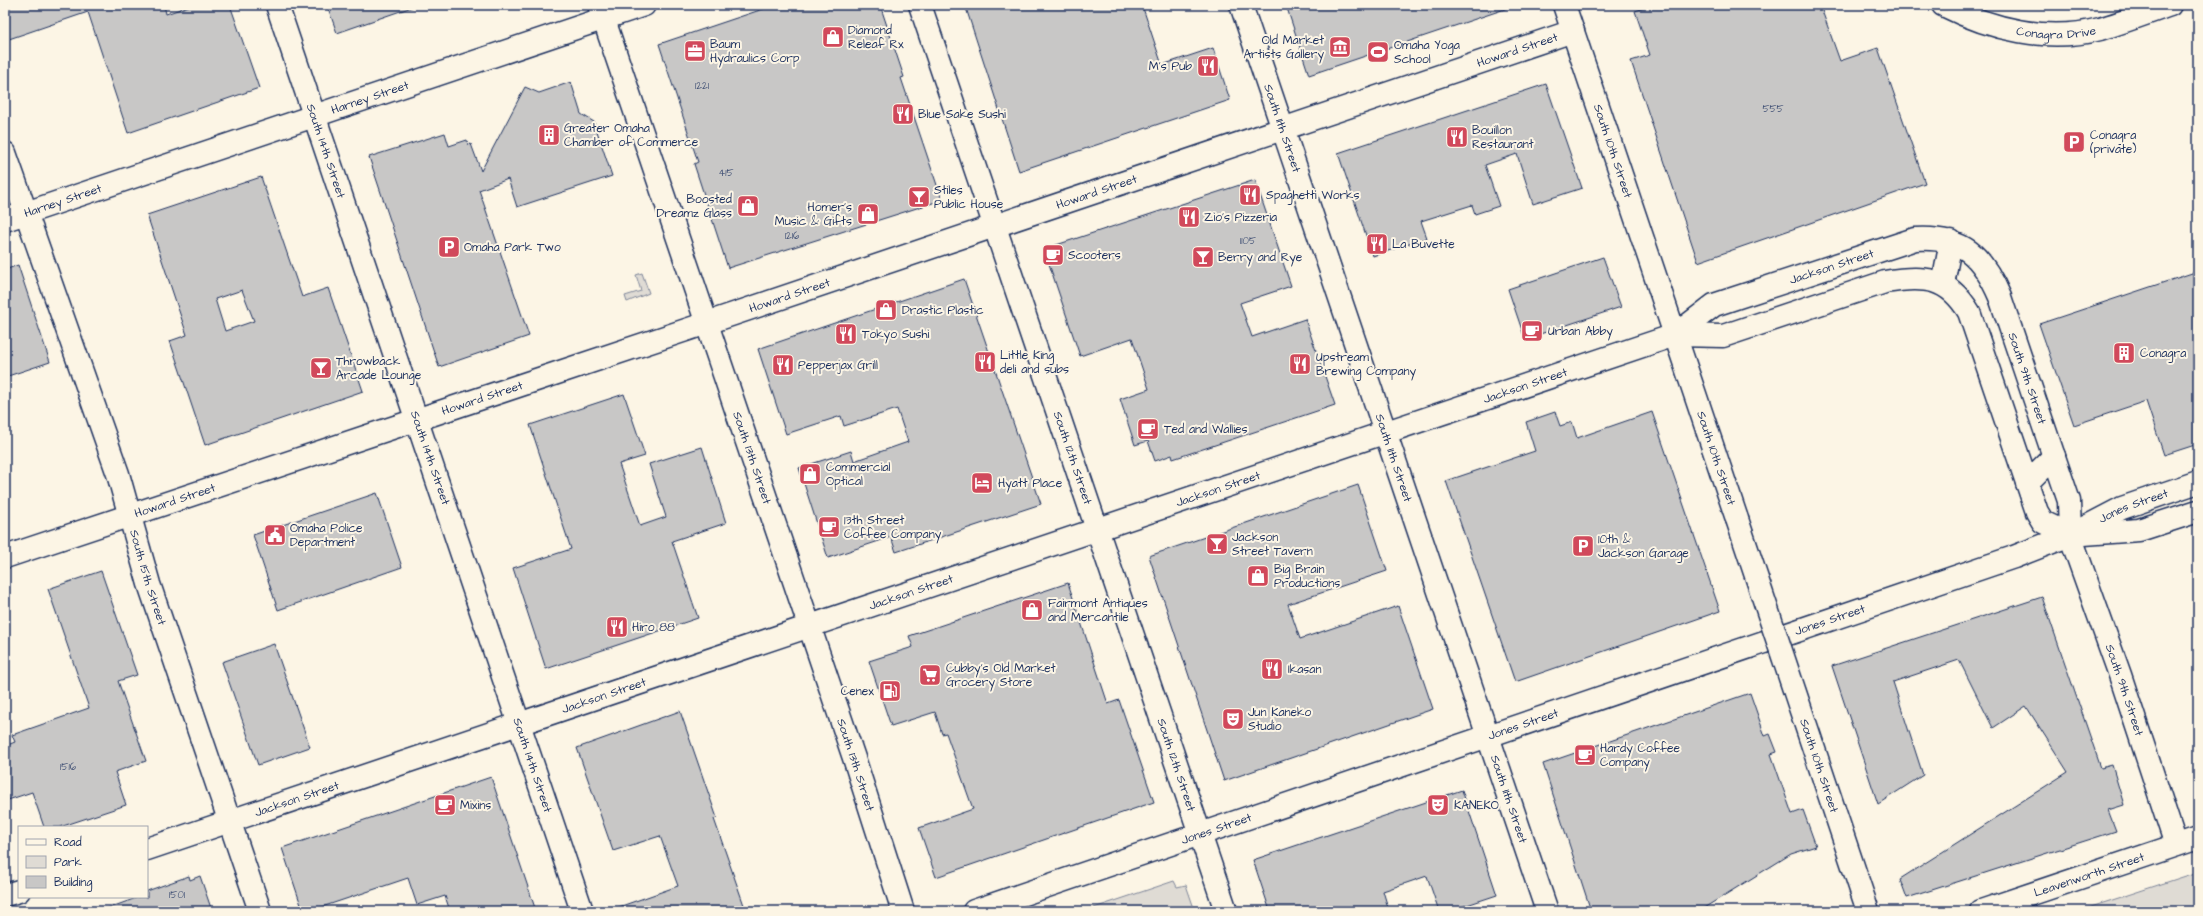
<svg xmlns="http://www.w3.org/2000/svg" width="2203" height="916" viewBox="0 0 2203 916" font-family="'Architects Daughter',sans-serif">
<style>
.green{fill:#dfdbd4;stroke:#7d8599}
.building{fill:#c8c7c6;stroke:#1b2f5e;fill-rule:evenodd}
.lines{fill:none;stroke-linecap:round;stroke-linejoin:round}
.minor-casing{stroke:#1b2f5e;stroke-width:25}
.tertiary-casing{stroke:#1b2f5e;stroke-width:25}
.secondary-casing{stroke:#1b2f5e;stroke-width:25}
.primary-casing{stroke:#1b2f5e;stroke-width:25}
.minor{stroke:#fcf5e5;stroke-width:22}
.tertiary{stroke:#fcf5e5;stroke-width:22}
.secondary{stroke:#fcf5e5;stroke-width:22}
.primary{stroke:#fcf5e5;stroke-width:22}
.secondary-bridge-casing{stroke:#1b2f5e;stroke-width:25;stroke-linecap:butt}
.secondary-bridge{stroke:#fcf5e5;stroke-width:22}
.labels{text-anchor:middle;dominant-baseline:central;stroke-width:4;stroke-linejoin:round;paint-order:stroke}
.number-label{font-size:10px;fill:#465578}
.street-label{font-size:12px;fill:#1b2f5e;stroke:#fcf5e5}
.poi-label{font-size:12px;fill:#1b2f5e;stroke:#fcf5e5;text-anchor:start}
</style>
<rect width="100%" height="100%" fill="#fcf5e5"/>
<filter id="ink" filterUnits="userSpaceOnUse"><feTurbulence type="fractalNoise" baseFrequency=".025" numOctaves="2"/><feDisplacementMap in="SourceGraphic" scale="8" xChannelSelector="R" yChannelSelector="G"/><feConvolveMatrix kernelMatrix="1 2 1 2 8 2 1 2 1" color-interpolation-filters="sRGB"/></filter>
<g filter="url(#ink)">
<g class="green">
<polygon points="642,273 649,293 627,302 625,296 641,291 636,275"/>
<polygon points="2198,872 2198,911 2080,911 2091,907"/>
<polygon points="1174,881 1177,887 1186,885 1195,911 1085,911"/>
</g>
<g class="building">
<polygon points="5,5 164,5 166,14 192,5 230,5 259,88 128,133 88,12 9,39 5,26"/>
<polygon points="327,5 412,5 412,7 337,33"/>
<polygon points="775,5 880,5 904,77 901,78 942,200 728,268 694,164 698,162 659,44"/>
<polygon points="965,5 1142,5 1162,65 1213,48 1230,100 1019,171"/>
<polygon points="1286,5 1511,5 1511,7 1309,75"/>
<polygon points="1653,5 1820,5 1840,61 1878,48 1925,183 1698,262 1631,61 1650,55 1635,11"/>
<polygon points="571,82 581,114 594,122 612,176 517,207 508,179 479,190 529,336 439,367 369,157 445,133 449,146 467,140 468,145 471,144 481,171 525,87 539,93"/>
<polygon points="1546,84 1582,188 1533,204 1517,154 1485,165 1499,206 1475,214 1472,205 1421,221 1427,238 1373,256 1338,153"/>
<path d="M261 177 302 297 328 288 363 391 205 445 170 341 187 335 147 215ZM242 290 254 321 225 331 215 299Z"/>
<polygon points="1255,180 1291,286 1240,303 1252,337 1305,319 1335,405 1173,459 1172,455 1155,461 1148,441 1135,445 1120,399 1149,389 1132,338 1080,356 1044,249"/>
<polygon points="1603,257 1621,307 1525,339 1508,289"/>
<polygon points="18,265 50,362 5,377 5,270"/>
<polygon points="2198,271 2198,444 2164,455 2146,401 2074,425 2039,324"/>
<polygon points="964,279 1041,504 896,552 891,537 828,558 799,468 851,451 854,461 908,442 897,409 844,426 841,416 786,434 758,349"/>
<polygon points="624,394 645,456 619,464 640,526 666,517 649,464 702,447 726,523 672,541 698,618 546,669 513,568 571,549 530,425"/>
<polygon points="1555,412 1560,426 1572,422 1577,438 1652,412 1720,611 1515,682 1446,481 1535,451 1526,422"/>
<polygon points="1358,485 1387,571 1288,604 1300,639 1398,606 1433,709 1224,781 1149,556"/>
<polygon points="377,493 402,567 278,610 253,535"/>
<polygon points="101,571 137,675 118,681 146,761 115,772 126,805 60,827 44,827 32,792 5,801 5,746 15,742 12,735 89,708 48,589"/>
<polygon points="1068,583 1108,704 1119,700 1154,802 936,877 919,828 973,809 946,733 942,734 935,712 891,726 869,661 913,647 909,636"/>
<polygon points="2042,597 2101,768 2112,765 2124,805 2108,810 2116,831 1907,898 1900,879 2068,772 2026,706 1993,728 1959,660 1893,682 1923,775 1878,804 1832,666"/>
<polygon points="274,644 310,747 258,765 222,662"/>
<polygon points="1750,693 1765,736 1770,734 1777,752 1771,754 1792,814 1803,810 1816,846 1791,854 1699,911 1591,911 1543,764"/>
<polygon points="680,711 717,818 714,819 746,911 614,911 613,909 678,886 660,836 613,851 577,748"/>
<polygon points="491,777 536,911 450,911 445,896 417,905 408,878 310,911 303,911 282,848"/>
<polygon points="1462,790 1497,895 1449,911 1439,911 1427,876 1383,891 1389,911 1270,911 1253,860"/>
<polygon points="189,876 190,880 200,876 212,911 106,911 106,909 139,897 147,897 147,891"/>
</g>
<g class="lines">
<g class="minor-casing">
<g id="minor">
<path id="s1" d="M920 5 1226 911"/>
<path id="s2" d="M1241 5 1547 911"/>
<path id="s3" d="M1943 5C1991 29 2047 43 2100 29 2124 22 2147 13 2170 5"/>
<polyline points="1943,284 1951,241"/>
<path id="s4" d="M707 323 1573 31"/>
<polyline points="2027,483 2054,456"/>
<path id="s5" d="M974 911 2014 557 2070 535 2120 675 2176 845"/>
</g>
</g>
<g class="tertiary-casing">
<g id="tertiary">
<path id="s6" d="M5 153 118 474 149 584 260 911"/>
<path d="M1675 335 1723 336 1885 282C1924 275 1948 277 1969 312L2037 512 2043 522 2070 535 2139 530 2198 511"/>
<path id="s7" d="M2078 531 2122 508 2198 482"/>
<path id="s8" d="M147 849 1675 335 1714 305 1915 239C1963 236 1982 255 2000 297L2069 501 2070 535"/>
<polyline points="5,895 19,891"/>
<path id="s9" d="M1981 911 2198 838"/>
</g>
</g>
<g class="secondary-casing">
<g id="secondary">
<path id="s10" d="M277 5 417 421"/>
<path id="s11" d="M1564 5 1737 519"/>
<path id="s12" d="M5 220 644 5"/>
</g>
</g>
<g class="primary-casing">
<g id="primary">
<path id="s13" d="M599 5 854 758 903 911"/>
<path id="s14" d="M417 421 582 911"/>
<path id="s15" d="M5 557 707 323"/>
</g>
</g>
<use href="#minor" class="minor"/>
<use href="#tertiary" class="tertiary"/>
<use href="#secondary" class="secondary"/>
<use href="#primary" class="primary"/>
<g class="secondary-bridge-casing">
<g id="secondary-bridge">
<path id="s16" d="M1737 519 1868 911"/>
</g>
</g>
<use href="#secondary-bridge" class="secondary-bridge"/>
</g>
</g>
<defs>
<g id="shop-square" transform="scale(1.15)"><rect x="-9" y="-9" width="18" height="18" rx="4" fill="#d1495b" stroke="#fcf5e5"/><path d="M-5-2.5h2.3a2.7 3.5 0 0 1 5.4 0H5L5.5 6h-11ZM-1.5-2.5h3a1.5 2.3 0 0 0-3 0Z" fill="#fff"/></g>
<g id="museum-square" transform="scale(1.15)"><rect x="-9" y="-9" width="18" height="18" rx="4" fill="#d1495b" stroke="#fcf5e5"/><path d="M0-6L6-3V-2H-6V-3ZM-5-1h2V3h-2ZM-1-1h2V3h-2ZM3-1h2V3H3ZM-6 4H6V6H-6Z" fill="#fff"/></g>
<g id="office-square" transform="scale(1.15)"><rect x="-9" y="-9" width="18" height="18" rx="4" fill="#d1495b" stroke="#fcf5e5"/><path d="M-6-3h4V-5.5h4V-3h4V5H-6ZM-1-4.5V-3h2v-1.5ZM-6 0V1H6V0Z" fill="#fff"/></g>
<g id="stadium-square" transform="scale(1.15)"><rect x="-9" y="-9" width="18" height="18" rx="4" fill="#d1495b" stroke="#fcf5e5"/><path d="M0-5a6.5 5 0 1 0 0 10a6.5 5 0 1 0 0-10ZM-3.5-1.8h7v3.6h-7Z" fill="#fff"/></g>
<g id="restaurant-square" transform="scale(1.15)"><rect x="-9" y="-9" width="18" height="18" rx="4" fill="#d1495b" stroke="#fcf5e5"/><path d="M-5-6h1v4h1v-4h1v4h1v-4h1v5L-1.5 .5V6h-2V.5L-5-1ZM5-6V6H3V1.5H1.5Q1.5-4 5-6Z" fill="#fff"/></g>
<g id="building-square" transform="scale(1.15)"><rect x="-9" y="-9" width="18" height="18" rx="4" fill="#d1495b" stroke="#fcf5e5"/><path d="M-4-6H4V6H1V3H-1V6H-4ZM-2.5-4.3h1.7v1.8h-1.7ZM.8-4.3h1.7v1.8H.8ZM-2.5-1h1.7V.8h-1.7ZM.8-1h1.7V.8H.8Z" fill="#fff"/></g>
<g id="parking-square" transform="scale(1.15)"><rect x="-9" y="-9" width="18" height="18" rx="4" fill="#d1495b" stroke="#fcf5e5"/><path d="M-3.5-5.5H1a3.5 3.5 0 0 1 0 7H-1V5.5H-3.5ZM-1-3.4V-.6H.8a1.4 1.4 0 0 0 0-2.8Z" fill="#fff"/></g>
<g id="bar-square" transform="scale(1.15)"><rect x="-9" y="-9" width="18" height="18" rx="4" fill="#d1495b" stroke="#fcf5e5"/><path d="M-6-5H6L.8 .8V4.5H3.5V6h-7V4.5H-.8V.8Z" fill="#fff"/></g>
<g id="cafe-square" transform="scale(1.15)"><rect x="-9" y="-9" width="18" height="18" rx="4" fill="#d1495b" stroke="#fcf5e5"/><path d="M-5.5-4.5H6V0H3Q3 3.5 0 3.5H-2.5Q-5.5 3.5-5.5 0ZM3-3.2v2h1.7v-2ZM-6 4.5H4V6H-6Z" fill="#fff"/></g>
<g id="hotel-square" transform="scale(1.15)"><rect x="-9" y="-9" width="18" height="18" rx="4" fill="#d1495b" stroke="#fcf5e5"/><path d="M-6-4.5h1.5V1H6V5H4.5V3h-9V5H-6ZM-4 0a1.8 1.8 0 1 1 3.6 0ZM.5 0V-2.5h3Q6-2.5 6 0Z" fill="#fff"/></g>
<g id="civic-square" transform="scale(1.15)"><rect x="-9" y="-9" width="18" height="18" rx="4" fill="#d1495b" stroke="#fcf5e5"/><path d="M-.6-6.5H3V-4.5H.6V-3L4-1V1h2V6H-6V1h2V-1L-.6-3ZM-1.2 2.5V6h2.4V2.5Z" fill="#fff"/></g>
<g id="supermarket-square" transform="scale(1.15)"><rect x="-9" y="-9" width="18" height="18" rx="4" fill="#d1495b" stroke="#fcf5e5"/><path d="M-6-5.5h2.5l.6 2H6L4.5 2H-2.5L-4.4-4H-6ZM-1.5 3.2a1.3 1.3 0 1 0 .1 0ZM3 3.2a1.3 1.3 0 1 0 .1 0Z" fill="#fff"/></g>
<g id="fuel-square" transform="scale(1.15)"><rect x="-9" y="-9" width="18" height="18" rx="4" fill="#d1495b" stroke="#fcf5e5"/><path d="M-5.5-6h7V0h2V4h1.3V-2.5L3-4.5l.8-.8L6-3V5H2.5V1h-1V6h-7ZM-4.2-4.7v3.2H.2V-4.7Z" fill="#fff"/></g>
<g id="theatre-square" transform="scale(1.15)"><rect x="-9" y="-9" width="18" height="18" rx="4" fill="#d1495b" stroke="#fcf5e5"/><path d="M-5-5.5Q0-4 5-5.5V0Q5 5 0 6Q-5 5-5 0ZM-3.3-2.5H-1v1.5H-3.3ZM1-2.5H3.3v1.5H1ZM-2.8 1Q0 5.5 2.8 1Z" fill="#fff"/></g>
</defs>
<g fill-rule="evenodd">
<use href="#shop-square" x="833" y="37"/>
<use href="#museum-square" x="1340" y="47"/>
<use href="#office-square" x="695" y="51"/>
<use href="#stadium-square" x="1378" y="52"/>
<use href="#restaurant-square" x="1208" y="66"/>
<use href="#restaurant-square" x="903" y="114"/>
<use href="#building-square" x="549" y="135"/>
<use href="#restaurant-square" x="1457" y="137"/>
<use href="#parking-square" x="2074" y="142"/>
<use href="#restaurant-square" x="1250" y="195"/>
<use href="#bar-square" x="919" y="197"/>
<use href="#shop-square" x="748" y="206"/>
<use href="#shop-square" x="868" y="214"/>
<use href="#restaurant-square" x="1189" y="217"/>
<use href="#restaurant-square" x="1377" y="244"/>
<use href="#parking-square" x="449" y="247"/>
<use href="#cafe-square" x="1053" y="255"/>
<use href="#bar-square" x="1203" y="257"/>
<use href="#shop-square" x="886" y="310"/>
<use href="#cafe-square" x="1532" y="331"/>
<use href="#restaurant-square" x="846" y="334"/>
<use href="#building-square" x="2124" y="353"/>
<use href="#restaurant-square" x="985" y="362"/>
<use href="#restaurant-square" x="1300" y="364"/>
<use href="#restaurant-square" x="783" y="365"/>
<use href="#bar-square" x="321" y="368"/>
<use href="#cafe-square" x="1148" y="429"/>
<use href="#shop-square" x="810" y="474"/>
<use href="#hotel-square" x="982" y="483"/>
<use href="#cafe-square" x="829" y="527"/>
<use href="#civic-square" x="275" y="535"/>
<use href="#bar-square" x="1217" y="544"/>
<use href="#parking-square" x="1583" y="546"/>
<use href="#shop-square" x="1258" y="576"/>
<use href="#shop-square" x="1032" y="610"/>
<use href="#restaurant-square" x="617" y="627"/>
<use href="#restaurant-square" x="1272" y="669"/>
<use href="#supermarket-square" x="930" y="675"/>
<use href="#fuel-square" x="890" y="691"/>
<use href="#theatre-square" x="1233" y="719"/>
<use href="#cafe-square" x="1585" y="755"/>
<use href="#cafe-square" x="445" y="805"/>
<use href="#theatre-square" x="1438" y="805"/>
</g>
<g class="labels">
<g class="number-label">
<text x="702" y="86">1221</text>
<text x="1773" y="109">555</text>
<text x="726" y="173">415</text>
<text x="792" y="236">1216</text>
<text x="1248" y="241">1105</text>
<text x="68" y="767">1516</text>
<text x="177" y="895">1501</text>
</g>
<g class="street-label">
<text stroke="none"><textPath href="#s3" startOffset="118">Conagra Drive</textPath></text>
<text stroke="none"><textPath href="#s4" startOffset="855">Howard Street</textPath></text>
<text stroke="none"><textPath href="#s12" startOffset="385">Harney Street</textPath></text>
<text stroke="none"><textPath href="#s2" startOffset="130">South 11th Street</textPath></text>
<text stroke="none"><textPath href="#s10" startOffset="154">South 14th Street</textPath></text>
<text stroke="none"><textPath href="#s11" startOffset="154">South 10th Street</textPath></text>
<text stroke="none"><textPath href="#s4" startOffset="411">Howard Street</textPath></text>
<text stroke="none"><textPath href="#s12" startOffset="61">Harney Street</textPath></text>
<text stroke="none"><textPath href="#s8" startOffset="1785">Jackson Street</textPath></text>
<text stroke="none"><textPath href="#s4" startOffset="87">Howard Street</textPath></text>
<text stroke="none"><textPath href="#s8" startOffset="2071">South 9th Street</textPath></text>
<text stroke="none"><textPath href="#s8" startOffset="1454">Jackson Street</textPath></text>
<text stroke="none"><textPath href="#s15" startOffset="503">Howard Street</textPath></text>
<text transform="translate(430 458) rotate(71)">South 14th Street</text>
<text stroke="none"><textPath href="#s13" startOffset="478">South 13th Street</textPath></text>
<text stroke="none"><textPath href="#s1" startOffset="478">South 12th Street</textPath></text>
<text stroke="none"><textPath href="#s2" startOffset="478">South 11th Street</textPath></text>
<text stroke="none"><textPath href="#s11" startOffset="478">South 10th Street</textPath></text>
<text stroke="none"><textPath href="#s8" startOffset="1130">Jackson Street</textPath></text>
<text stroke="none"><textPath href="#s15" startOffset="179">Howard Street</textPath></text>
<text stroke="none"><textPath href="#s7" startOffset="61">Jones Street</textPath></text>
<text stroke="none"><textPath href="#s6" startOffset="448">South 15th Street</textPath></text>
<text stroke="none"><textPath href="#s8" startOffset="806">Jackson Street</textPath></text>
<text stroke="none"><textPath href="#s5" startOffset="904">Jones Street</textPath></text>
<text stroke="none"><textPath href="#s5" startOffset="1323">South 9th Street</textPath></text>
<text stroke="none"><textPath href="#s8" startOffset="482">Jackson Street</textPath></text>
<text stroke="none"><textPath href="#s5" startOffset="580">Jones Street</textPath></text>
<text stroke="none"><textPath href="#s14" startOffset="363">South 14th Street</textPath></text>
<text stroke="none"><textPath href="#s13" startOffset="802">South 13th Street</textPath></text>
<text stroke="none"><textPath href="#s1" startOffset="802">South 12th Street</textPath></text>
<text stroke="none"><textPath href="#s16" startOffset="260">South 10th Street</textPath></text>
<text stroke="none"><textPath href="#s8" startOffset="158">Jackson Street</textPath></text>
<text stroke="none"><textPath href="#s2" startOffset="838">South 11th Street</textPath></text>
<text stroke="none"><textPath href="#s5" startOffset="256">Jones Street</textPath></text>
<text stroke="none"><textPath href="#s9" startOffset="114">Leavenworth Street</textPath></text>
</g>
<g class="poi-label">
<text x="848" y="30">Diamond<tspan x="848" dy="14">Releaf Rx</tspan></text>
<text x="1324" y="40" text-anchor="end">Old Market<tspan x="1324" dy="14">Artists Gallery</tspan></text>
<text x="710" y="44">Baum<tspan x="710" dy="14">Hydraulics Corp</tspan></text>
<text x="1394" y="45">Omaha Yoga<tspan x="1394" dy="14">School</tspan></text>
<text x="1192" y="66" text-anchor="end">M's Pub</text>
<text x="918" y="114">Blue Sake Sushi</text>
<text x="564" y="128">Greater Omaha<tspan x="564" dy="14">Chamber of Commerce</tspan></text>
<text x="1472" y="130">Bouillon<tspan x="1472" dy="14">Restaurant</tspan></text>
<text x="2090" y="135">Conagra<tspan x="2090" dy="14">(private)</tspan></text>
<text x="934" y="190">Stiles<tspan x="934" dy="14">Public House</tspan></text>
<text x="1266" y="195">Spaghetti Works</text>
<text x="732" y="199" text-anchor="end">Boosted<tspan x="732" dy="14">Dreamz Glass</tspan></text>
<text x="852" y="207" text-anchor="end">Homer's<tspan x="852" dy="14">Music &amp; Gifts</tspan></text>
<text x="1204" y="217">Zio's Pizzeria</text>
<text x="1392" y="244">La Buvette</text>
<text x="464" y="247">Omaha Park Two</text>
<text x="1068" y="255">Scooters</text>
<text x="1218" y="257">Berry and Rye</text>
<text x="902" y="310">Drastic Plastic</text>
<text x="1548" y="331">Urban Abby</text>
<text x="862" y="334">Tokyo Sushi</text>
<text x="2140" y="353">Conagra</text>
<text x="1000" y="355">Little King<tspan x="1000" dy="14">deli and subs</tspan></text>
<text x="1316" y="357">Upstream<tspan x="1316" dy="14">Brewing Company</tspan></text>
<text x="336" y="361">Throwback<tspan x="336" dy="14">Arcade Lounge</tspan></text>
<text x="798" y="365">Pepperjax Grill</text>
<text x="1164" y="429">Ted and Wallies</text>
<text x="826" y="467">Commercial<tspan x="826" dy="14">Optical</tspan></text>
<text x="998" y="483">Hyatt Place</text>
<text x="844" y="520">13th Street<tspan x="844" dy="14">Coffee Company</tspan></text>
<text x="290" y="528">Omaha Police<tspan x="290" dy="14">Department</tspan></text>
<text x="1232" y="537">Jackson<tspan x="1232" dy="14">Street Tavern</tspan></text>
<text x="1598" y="539">10th &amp;<tspan x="1598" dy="14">Jackson Garage</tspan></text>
<text x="1274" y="569">Big Brain<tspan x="1274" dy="14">Productions</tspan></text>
<text x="1048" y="603">Fairmont Antiques<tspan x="1048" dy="14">and Mercantile</tspan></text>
<text x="632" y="627">Hiro 88</text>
<text x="946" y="668">Cubby's Old Market<tspan x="946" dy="14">Grocery Store</tspan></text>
<text x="1288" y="669">Ikasan</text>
<text x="874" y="691" text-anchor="end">Cenex</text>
<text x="1248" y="712">Jun Kaneko<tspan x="1248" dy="14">Studio</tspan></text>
<text x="1600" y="748">Hardy Coffee<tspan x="1600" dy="14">Company</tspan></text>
<text x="460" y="805">Mixins</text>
<text x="1454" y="805">KANEKO</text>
</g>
</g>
<rect width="2203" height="916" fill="none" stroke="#fcf5e5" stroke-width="20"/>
<rect x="10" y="10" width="2183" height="896" fill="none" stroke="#1b2f5e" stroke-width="1.5" filter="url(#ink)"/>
<rect x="18" y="826" width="130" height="72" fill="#fcf5e5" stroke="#a2a6af"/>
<rect x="26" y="839" width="20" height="6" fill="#fcf5e5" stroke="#a2a6af"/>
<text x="54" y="846" font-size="12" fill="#1b2f5e">Road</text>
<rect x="26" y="856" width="20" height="12" fill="#dfdbd4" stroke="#a2a6af"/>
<text x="54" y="866" font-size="12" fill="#1b2f5e">Park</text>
<rect x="26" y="876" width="20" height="12" fill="#c8c7c6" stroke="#a2a6af"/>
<text x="54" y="886" font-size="12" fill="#1b2f5e">Building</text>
</svg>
